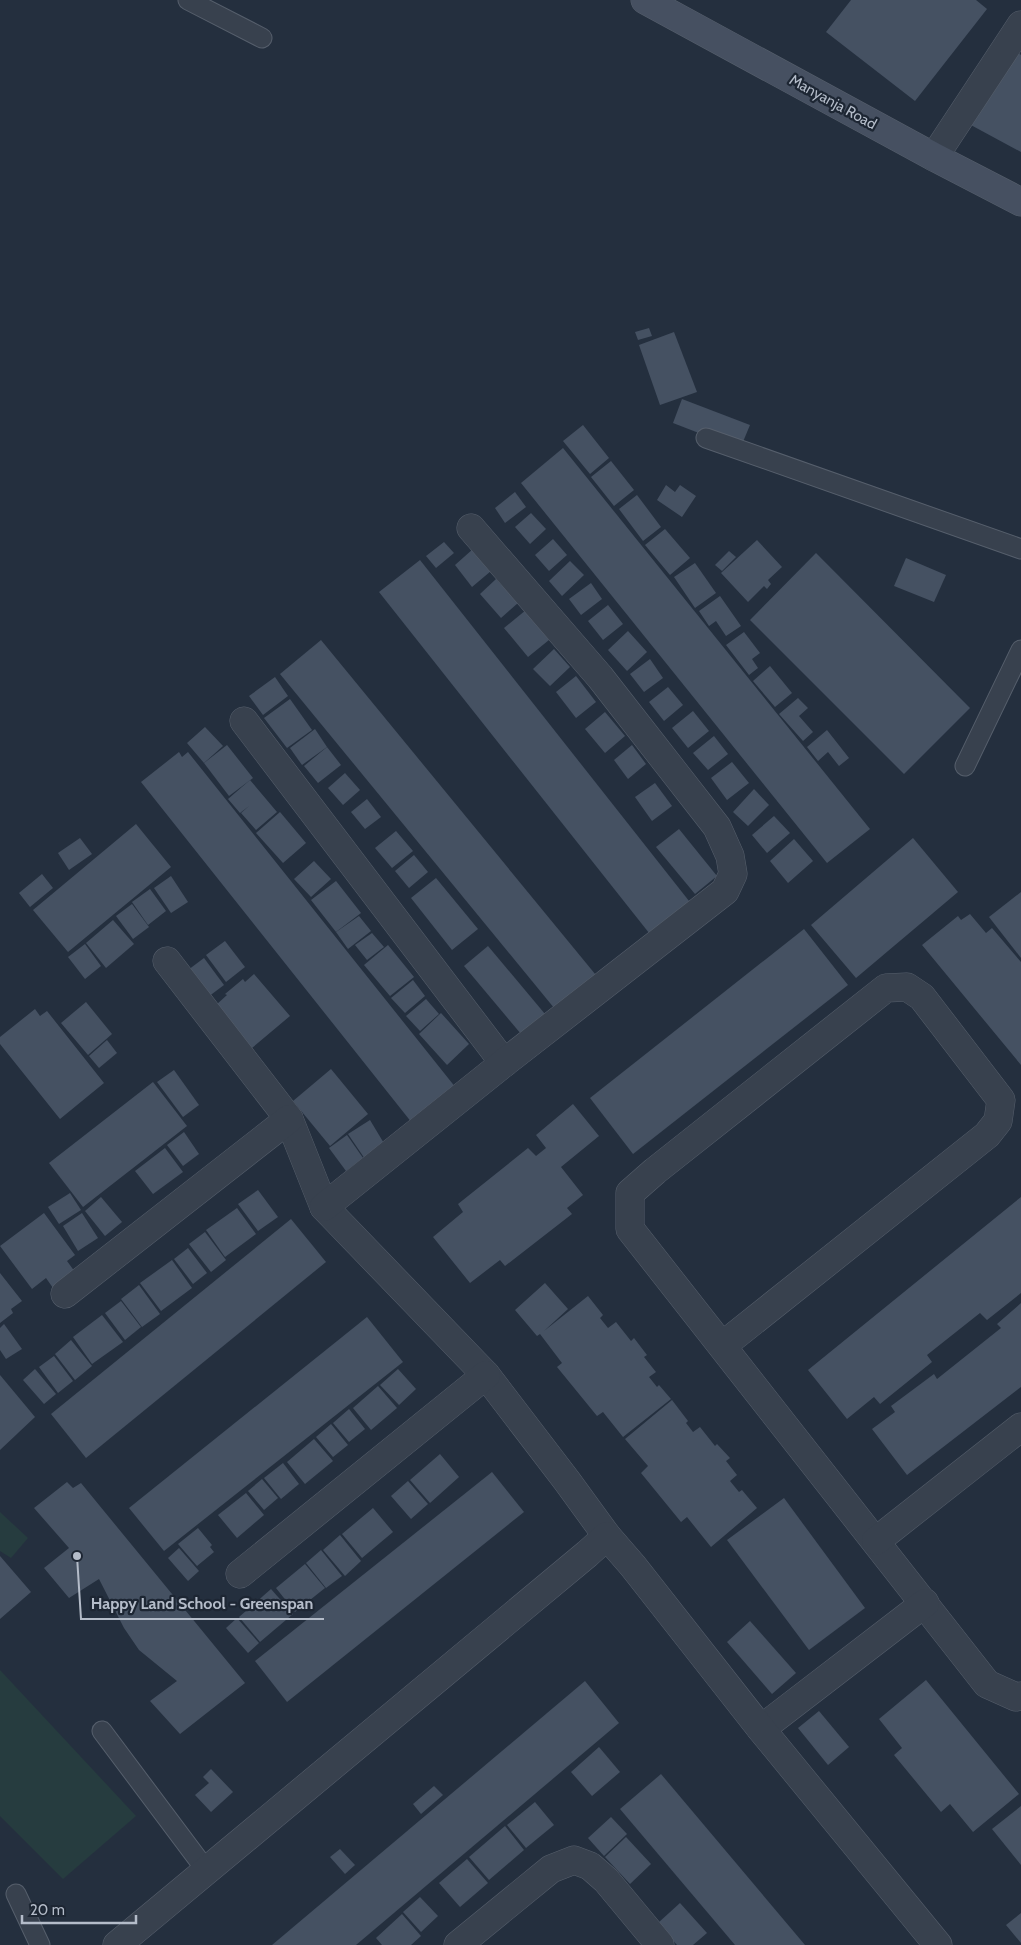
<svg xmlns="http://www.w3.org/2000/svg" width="1021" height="1945" viewBox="0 0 1021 1945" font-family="Cabin,sans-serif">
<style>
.green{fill:#263c3f}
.building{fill:#455162}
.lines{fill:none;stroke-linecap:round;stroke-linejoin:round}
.service-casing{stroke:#565f6c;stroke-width:21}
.minor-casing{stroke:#565f6c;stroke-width:29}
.secondary-casing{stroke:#565f6c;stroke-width:29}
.service{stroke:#38414e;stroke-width:19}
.minor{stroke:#38414e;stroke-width:28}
.secondary{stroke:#465061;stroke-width:28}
.labels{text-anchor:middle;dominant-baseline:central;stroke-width:4.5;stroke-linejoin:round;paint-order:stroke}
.street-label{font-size:15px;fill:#b4bcc9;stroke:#1d2633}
.leader{fill:none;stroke:#b4bcc9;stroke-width:2}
.callout-dot{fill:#b4bcc9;stroke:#1d2633;stroke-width:2}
.callout-label{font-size:16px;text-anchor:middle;font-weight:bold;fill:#b4bcc9;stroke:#1d2633;stroke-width:4.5;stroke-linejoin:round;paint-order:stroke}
</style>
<rect width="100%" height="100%" fill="#242f3e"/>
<g class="green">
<polygon points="0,1512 28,1538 11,1558 0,1551"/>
<polygon points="0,1670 136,1816 63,1879 0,1816"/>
</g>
<g class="building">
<polygon points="851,0 976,0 987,9 915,101 826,32"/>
<polygon points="1016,51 1021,55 1021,152 969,124"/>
<polygon points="649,328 652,336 638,340 635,332"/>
<polygon points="674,332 697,392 660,405 639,345"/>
<polygon points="682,399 750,425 740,449 673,423"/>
<polygon points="583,425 609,458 590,474 563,441"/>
<polygon points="563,448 870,829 827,863 521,483"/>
<polygon points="611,461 634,490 614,506 591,477"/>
<polygon points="666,485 675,492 680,485 696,496 682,517 657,500"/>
<polygon points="515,492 526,507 505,523 495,508"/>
<polygon points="637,495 661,527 643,541 619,509"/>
<polygon points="531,513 546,529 530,544 515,527"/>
<polygon points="665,529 690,558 670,575 645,545"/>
<polygon points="553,539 567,555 549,571 535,555"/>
<polygon points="757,540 782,567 768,580 771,584 767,589 764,586 748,602 721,573"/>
<polygon points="444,542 454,553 436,568 426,556"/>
<polygon points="473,549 491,571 472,587 455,565"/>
<polygon points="729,551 736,557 722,571 715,565"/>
<polygon points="816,553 970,708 904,774 750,620"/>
<polygon points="906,558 946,575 934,602 894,586"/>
<polygon points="420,560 693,906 653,938 379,592"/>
<polygon points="570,561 584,575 562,596 549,581"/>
<polygon points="695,563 716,593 695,608 674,577"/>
<polygon points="496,579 518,603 501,618 480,594"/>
<polygon points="591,583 602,599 581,615 569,599"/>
<polygon points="720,596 741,626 726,636 716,621 709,626 699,611"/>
<polygon points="608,605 623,624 603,640 588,621"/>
<polygon points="526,610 549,640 528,657 504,628"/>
<polygon points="628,631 647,652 627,671 608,650"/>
<polygon points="744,632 760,653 752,659 758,668 749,675 726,645"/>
<polygon points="321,640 600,980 559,1014 280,674"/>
<polygon points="554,649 570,667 550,686 533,669"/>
<polygon points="650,659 663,678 644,692 630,674"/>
<polygon points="770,666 792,693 775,707 753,681"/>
<polygon points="576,676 596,702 576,718 556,692"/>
<polygon points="275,677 288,696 263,715 249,696"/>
<polygon points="668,687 683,705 664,721 649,702"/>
<polygon points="798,698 808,708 799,716 813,732 803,741 779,714"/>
<polygon points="290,699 312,730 287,748 264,718"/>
<polygon points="693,711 709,731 688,748 672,728"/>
<polygon points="605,712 625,736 605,753 585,729"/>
<polygon points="205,727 223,746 204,763 187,743"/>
<polygon points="315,729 327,747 302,765 290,748"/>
<polygon points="827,730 849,758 839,766 828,752 818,761 807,747"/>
<polygon points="714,736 728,754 708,770 693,753"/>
<polygon points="227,745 253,778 229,796 204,763"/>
<polygon points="632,745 646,764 628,779 614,760"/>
<polygon points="327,747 341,765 318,783 304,766"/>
<polygon points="179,752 182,757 188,752 460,1093 416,1128 141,782"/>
<polygon points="732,762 749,783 727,800 711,778"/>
<polygon points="345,773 360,790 343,805 328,788"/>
<polygon points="250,780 277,812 256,830 241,813 249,806 240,813 228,799"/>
<polygon points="655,783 672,806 652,821 635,797"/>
<polygon points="754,789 769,805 748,826 733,812"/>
<polygon points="367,799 381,817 365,829 351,812"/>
<polygon points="280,812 306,843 283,863 256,833"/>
<polygon points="774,816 790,833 767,853 752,835"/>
<polygon points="136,824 171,867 68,952 33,910"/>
<polygon points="679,829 717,876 695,894 656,847"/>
<polygon points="396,831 413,851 392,868 375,848"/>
<polygon points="80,838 92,854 69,870 58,853"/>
<polygon points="913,838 958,892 856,978 811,925"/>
<polygon points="794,839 813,861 788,883 770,861"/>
<polygon points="414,855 428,872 409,888 395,871"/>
<polygon points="314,861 331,879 311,897 294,879"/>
<polygon points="42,874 53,888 30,907 19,893"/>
<polygon points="171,876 188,902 171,913 154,888"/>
<polygon points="436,878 478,929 452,950 411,898"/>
<polygon points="336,881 361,913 336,932 311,900"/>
<polygon points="150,889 166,911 148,925 132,902"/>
<polygon points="1021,892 1021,958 989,917"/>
<polygon points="132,904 149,927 133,939 116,916"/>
<polygon points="970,914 986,933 992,928 1021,962 1021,1065 922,945 958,916 961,920"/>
<polygon points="359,916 371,931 348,949 336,932"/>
<polygon points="113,920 134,944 106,968 86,943"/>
<polygon points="804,929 848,985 633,1154 590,1098"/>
<polygon points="372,933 384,947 367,960 355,945"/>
<polygon points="225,941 245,967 226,982 206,955"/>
<polygon points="85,944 101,966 85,979 68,957"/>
<polygon points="388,945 414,977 390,996 364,965"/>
<polygon points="488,946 545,1014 521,1034 464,966"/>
<polygon points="204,958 224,985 208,997 188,970"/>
<polygon points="254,974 290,1016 252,1048 216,1005 227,995 225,994 243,979 245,982"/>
<polygon points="413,980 425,996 405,1013 391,998"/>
<polygon points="426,999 439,1014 420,1031 406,1016"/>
<polygon points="86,1002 112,1034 88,1055 61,1023"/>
<polygon points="35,1009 40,1016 47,1011 104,1083 60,1119 0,1044 0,1037"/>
<polygon points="441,1013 469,1044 447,1065 419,1034"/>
<polygon points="107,1040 117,1053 99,1068 89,1056"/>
<polygon points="331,1069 368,1114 330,1146 293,1101"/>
<polygon points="174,1070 199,1105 183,1117 157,1082"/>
<polygon points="153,1082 187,1126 83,1207 49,1163"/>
<polygon points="573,1104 599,1136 561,1167 583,1195 567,1208 572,1214 505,1266 500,1260 470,1283 433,1237 463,1212 458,1204 528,1148 536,1156 546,1148 536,1135"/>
<polygon points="370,1120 385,1145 365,1159 348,1134"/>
<polygon points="184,1132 199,1154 183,1166 167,1145"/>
<polygon points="347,1135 363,1158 346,1171 329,1148"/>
<polygon points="165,1148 183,1172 153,1194 135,1171"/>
<polygon points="258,1190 278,1217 258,1231 238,1204"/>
<polygon points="70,1193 81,1210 59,1224 48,1207"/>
<polygon points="101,1197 122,1222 105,1236 85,1211"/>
<polygon points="1021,1197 1021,1293 987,1320 980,1313 927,1355 932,1362 880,1404 874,1397 847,1419 808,1370"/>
<polygon points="237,1208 256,1234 225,1257 206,1230"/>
<polygon points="44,1213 75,1255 67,1261 75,1272 53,1288 46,1278 32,1289 0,1246"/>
<polygon points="82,1213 98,1238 78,1251 63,1226"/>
<polygon points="291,1219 326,1262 86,1458 51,1414"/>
<polygon points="205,1232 226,1260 211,1272 189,1244"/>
<polygon points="188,1248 207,1273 193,1284 174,1259"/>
<polygon points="172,1260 192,1288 161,1311 140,1283"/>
<polygon points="0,1273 22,1301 11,1309 13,1313 0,1323"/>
<polygon points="545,1283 568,1309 544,1331 588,1296 603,1315 600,1318 608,1328 616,1322 631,1341 634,1338 647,1355 644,1357 656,1372 649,1377 657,1387 659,1385 671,1399 623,1437 603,1412 597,1416 557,1367 562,1363 540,1334 537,1336 515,1310"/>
<polygon points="139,1285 160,1314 142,1327 121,1299"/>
<polygon points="121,1301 141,1327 125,1340 105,1313"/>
<polygon points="1021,1303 1021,1387 907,1475 872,1429 895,1412 891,1406 934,1374 937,1379 1001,1328 997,1324"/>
<polygon points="102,1315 123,1342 92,1364 73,1337"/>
<polygon points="367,1317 403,1362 164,1551 129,1508"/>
<polygon points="4,1324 22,1349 6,1359 0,1350 0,1328"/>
<polygon points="71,1340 92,1366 75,1380 55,1354"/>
<polygon points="54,1356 73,1381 58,1393 39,1367"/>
<polygon points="35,1369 56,1394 44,1404 23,1380"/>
<polygon points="398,1369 416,1389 399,1405 380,1385"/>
<polygon points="0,1375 35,1417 0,1450"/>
<polygon points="378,1386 397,1408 371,1430 353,1408"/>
<polygon points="672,1400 688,1421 686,1423 693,1432 700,1427 715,1446 717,1444 730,1458 726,1461 737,1475 730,1481 739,1492 742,1490 757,1508 711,1547 687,1517 681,1522 641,1473 648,1466 625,1439"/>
<polygon points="349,1409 365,1429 349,1442 333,1423"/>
<polygon points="331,1424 348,1445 333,1457 316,1437"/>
<polygon points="314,1439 333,1461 305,1484 287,1462"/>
<polygon points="440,1454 459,1477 430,1503 410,1480"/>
<polygon points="283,1463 299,1484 281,1499 264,1478"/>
<polygon points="492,1472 524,1512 287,1702 255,1661"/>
<polygon points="262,1479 278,1498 264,1510 248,1491"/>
<polygon points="408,1481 428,1504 411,1519 391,1496"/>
<polygon points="67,1482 73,1488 81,1483 245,1683 180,1734 150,1701 177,1681 139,1650 124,1628 99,1579 69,1598 44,1568 69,1548 34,1508"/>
<polygon points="246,1493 264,1515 237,1538 218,1515"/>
<polygon points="784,1498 865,1608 809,1650 727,1540"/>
<polygon points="373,1508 393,1532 362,1558 342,1534"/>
<polygon points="198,1528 212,1545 210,1547 214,1552 197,1566 178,1544"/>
<polygon points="340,1535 361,1561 345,1576 323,1550"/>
<polygon points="179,1548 199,1571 188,1581 168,1558"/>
<polygon points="321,1550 342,1576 326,1588 306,1563"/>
<polygon points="0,1556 31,1592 0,1619"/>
<polygon points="305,1564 325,1588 295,1612 276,1588"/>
<polygon points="271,1589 293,1614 260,1642 239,1617"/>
<polygon points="237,1618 259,1643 248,1653 226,1628"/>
<polygon points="750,1621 796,1673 772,1694 727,1642"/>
<polygon points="926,1680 1019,1794 973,1832 950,1804 941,1812 894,1755 902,1748 879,1719"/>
<polygon points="585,1681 619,1723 356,1945 272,1945"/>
<polygon points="819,1711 849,1747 828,1765 798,1728"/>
<polygon points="599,1747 620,1772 592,1796 571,1772"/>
<polygon points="211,1769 233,1792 211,1812 195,1795 209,1783 203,1777"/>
<polygon points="661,1774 805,1945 735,1945 620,1809"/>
<polygon points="434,1786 443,1795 421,1814 413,1804"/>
<polygon points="535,1802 554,1825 526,1848 507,1825"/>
<polygon points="1021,1806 1021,1865 992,1829"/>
<polygon points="611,1817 627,1834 604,1856 588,1838"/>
<polygon points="505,1826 524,1850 489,1880 469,1857"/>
<polygon points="626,1837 651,1864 630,1884 605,1857"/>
<polygon points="340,1849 355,1865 345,1874 330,1857"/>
<polygon points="467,1859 488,1883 460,1907 439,1883"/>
<polygon points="420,1897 438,1916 421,1932 403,1912"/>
<polygon points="680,1903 707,1933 693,1945 677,1945 658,1923"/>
<polygon points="1021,1913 1021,1943 1006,1925"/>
<polygon points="402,1914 421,1936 411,1945 382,1945 376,1938"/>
</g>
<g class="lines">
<g class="service-casing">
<g id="service">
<polyline points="188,0 262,38"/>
<polyline points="706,438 1021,549"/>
<polyline points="965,766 1021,650"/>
<polyline points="102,1731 206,1870"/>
<polyline points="16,1894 40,1945"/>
</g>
</g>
<g class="minor-casing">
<g id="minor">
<polyline points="934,157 1021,25"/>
<polyline points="244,721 504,1063"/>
<polyline points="167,961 289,1119 324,1207 486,1375 567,1481 607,1536"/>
<polyline points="324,1207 504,1063 725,891 733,874 730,856 717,827 600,677 471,528"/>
<polyline points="65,1294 289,1119"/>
<polyline points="722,1346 987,1135 998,1121 1001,1100 922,997 907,987 886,988 655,1171 630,1193 630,1229 987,1684 1016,1697 1021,1696"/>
<polyline points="876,1541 1021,1427"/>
<polyline points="240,1574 486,1375"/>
<polyline points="761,1729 925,1603"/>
<polyline points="117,1945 587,1554 607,1536 633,1566 761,1729 938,1945"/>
<polyline points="458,1945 551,1869 574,1860 590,1866 606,1880 660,1945"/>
</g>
</g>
<g class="secondary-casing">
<polyline id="secondary" points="645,0 934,157 1021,202"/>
</g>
<use href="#service" class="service"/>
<use href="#minor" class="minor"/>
<use href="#secondary" class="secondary"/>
</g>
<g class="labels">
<g class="street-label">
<text transform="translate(833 102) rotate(29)">Manyanja Road</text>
</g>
</g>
<path class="leader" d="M77 1556L81 1619H324"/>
<circle class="callout-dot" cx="77" cy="1556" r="5"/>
<g class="callout-label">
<text x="202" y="1609">Happy Land School - Greenspan</text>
</g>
<path d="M22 1915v8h114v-8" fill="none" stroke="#b4bcc9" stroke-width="2.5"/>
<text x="30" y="1915" font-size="15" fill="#b4bcc9" stroke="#1d2633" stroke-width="4" paint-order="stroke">20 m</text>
</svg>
